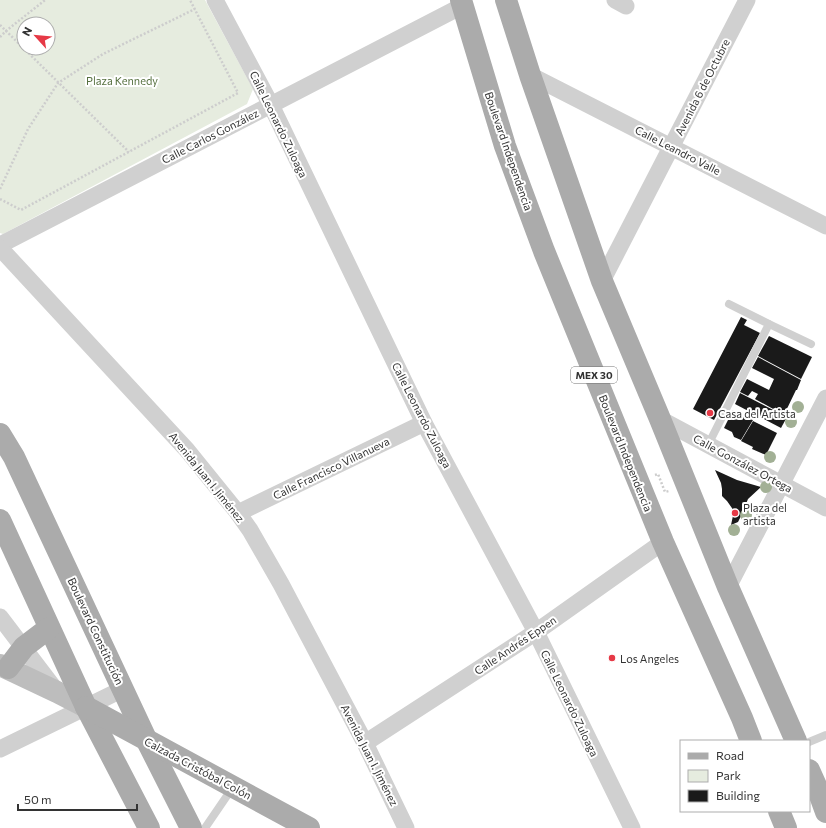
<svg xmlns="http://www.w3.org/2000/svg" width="826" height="828" viewBox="0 0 826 828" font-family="Commissioner,sans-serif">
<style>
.green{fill:#e6ecdf;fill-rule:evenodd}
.building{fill:#1a1a1a}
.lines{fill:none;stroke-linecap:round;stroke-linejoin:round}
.path{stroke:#cdcdcd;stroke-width:2.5;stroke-dasharray:2 2;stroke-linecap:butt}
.lane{stroke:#d0d0d0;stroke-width:8}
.street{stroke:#d0d0d0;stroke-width:17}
.secondary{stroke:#bdbdbd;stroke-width:22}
.primary{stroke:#ababab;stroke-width:22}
.tree{fill:#a2b095}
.poi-dot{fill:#e63946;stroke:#fff;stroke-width:1.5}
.labels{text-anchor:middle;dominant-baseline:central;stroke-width:4;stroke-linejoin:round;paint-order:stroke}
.shield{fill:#fff;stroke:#707070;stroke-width:1}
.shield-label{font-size:10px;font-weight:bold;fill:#333}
.park-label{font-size:11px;fill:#56703f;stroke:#fff}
.street-label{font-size:11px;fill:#333;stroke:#fff}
.poi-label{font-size:11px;fill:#333;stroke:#fff;text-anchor:start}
</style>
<rect width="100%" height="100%" fill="#fff"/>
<path class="green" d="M0 0H205L253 89 247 104 3 234 0 233ZM24 24H48V48H24Z"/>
<g class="building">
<polygon points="741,317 747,320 744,325 760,333 714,420 693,409"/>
<polygon points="769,336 812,357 801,379 758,356"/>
<polygon points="758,357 801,380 797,390 796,390 784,415 755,399 758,394 752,391 748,396 740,392 747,379 769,390 774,379 752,368"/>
<polygon points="740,393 787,417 781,428 735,404"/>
<polygon points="733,410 753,420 741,440 734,437 732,432 724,428"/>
<polygon points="753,421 777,433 766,455 752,449 753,447 741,441"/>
<polygon points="715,470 737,480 761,487 748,499 741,516 738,522 731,525 734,511 727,501 722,496 722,489 721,483"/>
</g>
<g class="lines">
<g class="path">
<polyline points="0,25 129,152"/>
<polyline points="0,37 6,31 45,0"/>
<polyline points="0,189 28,129 58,83 103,54 195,9"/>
<polyline points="0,199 21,210 238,93 190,0"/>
<polyline points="655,475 658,474 665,492 669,491"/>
</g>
<g class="lane">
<polyline points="769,324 811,344"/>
<polyline points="708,445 769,324 729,304"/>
<polyline points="809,742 826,735"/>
<polyline points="205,828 233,787"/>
</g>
<g class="street">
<polyline points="215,0 271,105 424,423 536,632 632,828"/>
<polyline points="615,0 626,6"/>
<polyline points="530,75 826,226"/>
<polyline points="0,245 462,6"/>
<polyline points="0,248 187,450 238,513 250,530 281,584 365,743 406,828"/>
<polyline points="602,281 747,0"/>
<polyline points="660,419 826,508"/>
<polyline points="238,513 424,423"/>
<polyline points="728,587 826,398"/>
<polyline points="0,617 57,692"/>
<polyline points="365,743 536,632 663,542"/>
<polyline points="0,749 123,689"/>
</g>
<polyline class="secondary" points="0,665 57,692 86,707"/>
<g class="primary">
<polyline points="461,0 505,146 544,251 663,542 742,718 751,741"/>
<polyline points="506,0 530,75 602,281 660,419 728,587 796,741"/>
<polyline points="0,434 14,457 147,741 191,828"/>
<polyline points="0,520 86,707 149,828"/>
<polyline points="8,668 24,647 49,628"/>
<polyline points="86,707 309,828"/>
<polyline points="809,770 818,790 826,812"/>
<polyline points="779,811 786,828"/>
</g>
</g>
<g class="tree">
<circle cx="798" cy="407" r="6"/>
<circle cx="791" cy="422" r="6"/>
<circle cx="770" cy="457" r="6"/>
<circle cx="766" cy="487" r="6"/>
<circle cx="746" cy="515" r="6"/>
<circle cx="734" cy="530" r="6"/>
</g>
<g class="poi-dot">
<circle cx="710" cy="413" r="4"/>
<circle cx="735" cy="513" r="4"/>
<circle cx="612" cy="658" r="4"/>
</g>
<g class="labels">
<rect class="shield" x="571" y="367" width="46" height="16" rx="3"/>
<g class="shield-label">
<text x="594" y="375">MEX 30</text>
</g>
<g class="park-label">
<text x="122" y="80">Plaza Kennedy</text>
</g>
<g class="street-label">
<text transform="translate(702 87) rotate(-63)">Avenida 6 de Octubre</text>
<text transform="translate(279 124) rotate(64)">Calle Leonardo Zuloaga</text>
<text transform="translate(210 136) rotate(-27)">Calle Carlos González</text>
<text transform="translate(678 150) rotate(27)">Calle Leandro Valle</text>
<text transform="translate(509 151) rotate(71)">Boulevard Independencia</text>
<text transform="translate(422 415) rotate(63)">Calle Leonardo Zuloaga</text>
<text transform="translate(626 453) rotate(68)">Boulevard Independencia</text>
<text transform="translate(743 463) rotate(28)">Calle González Ortega</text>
<text transform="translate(331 468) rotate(-26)">Calle Francisco Villanueva</text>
<text transform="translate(207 477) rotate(51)">Avenida Juan I. Jiménez</text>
<text transform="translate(96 631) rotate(65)">Boulevard Constitución</text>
<text transform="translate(515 645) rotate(-34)">Calle Andrés Eppen</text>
<text transform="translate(570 703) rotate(64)">Calle Leonardo Zuloaga</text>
<text transform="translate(370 755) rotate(63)">Avenida Juan I. Jiménez</text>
<text transform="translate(198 768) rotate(28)">Calzada Cristóbal Colón</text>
</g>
<g class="poi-label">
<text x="718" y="413">Casa del Artista</text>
<text x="743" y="507">Plaza del<tspan x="743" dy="13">artista</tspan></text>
<text x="620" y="658">Los Angeles</text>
</g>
</g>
<rect x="680" y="740" width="130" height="72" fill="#ffffff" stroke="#adadad"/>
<rect x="688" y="753" width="20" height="6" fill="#ababab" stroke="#adadad"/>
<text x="716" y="760" font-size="12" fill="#333333">Road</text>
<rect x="688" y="770" width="20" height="12" fill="#e6ecdf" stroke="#adadad"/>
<text x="716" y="780" font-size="12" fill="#333333">Park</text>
<rect x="688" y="790" width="20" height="12" fill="#1a1a1a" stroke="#adadad"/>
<text x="716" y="800" font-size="12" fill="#333333">Building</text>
<g transform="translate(36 36) rotate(297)"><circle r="19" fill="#ffffff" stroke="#adadad"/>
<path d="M0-3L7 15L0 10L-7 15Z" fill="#e63946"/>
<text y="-6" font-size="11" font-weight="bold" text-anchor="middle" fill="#333333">N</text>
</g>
<path d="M18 804v6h119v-6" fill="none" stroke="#333333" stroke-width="2"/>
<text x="24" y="804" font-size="12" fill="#333333" stroke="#ffffff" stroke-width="3" paint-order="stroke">50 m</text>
</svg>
